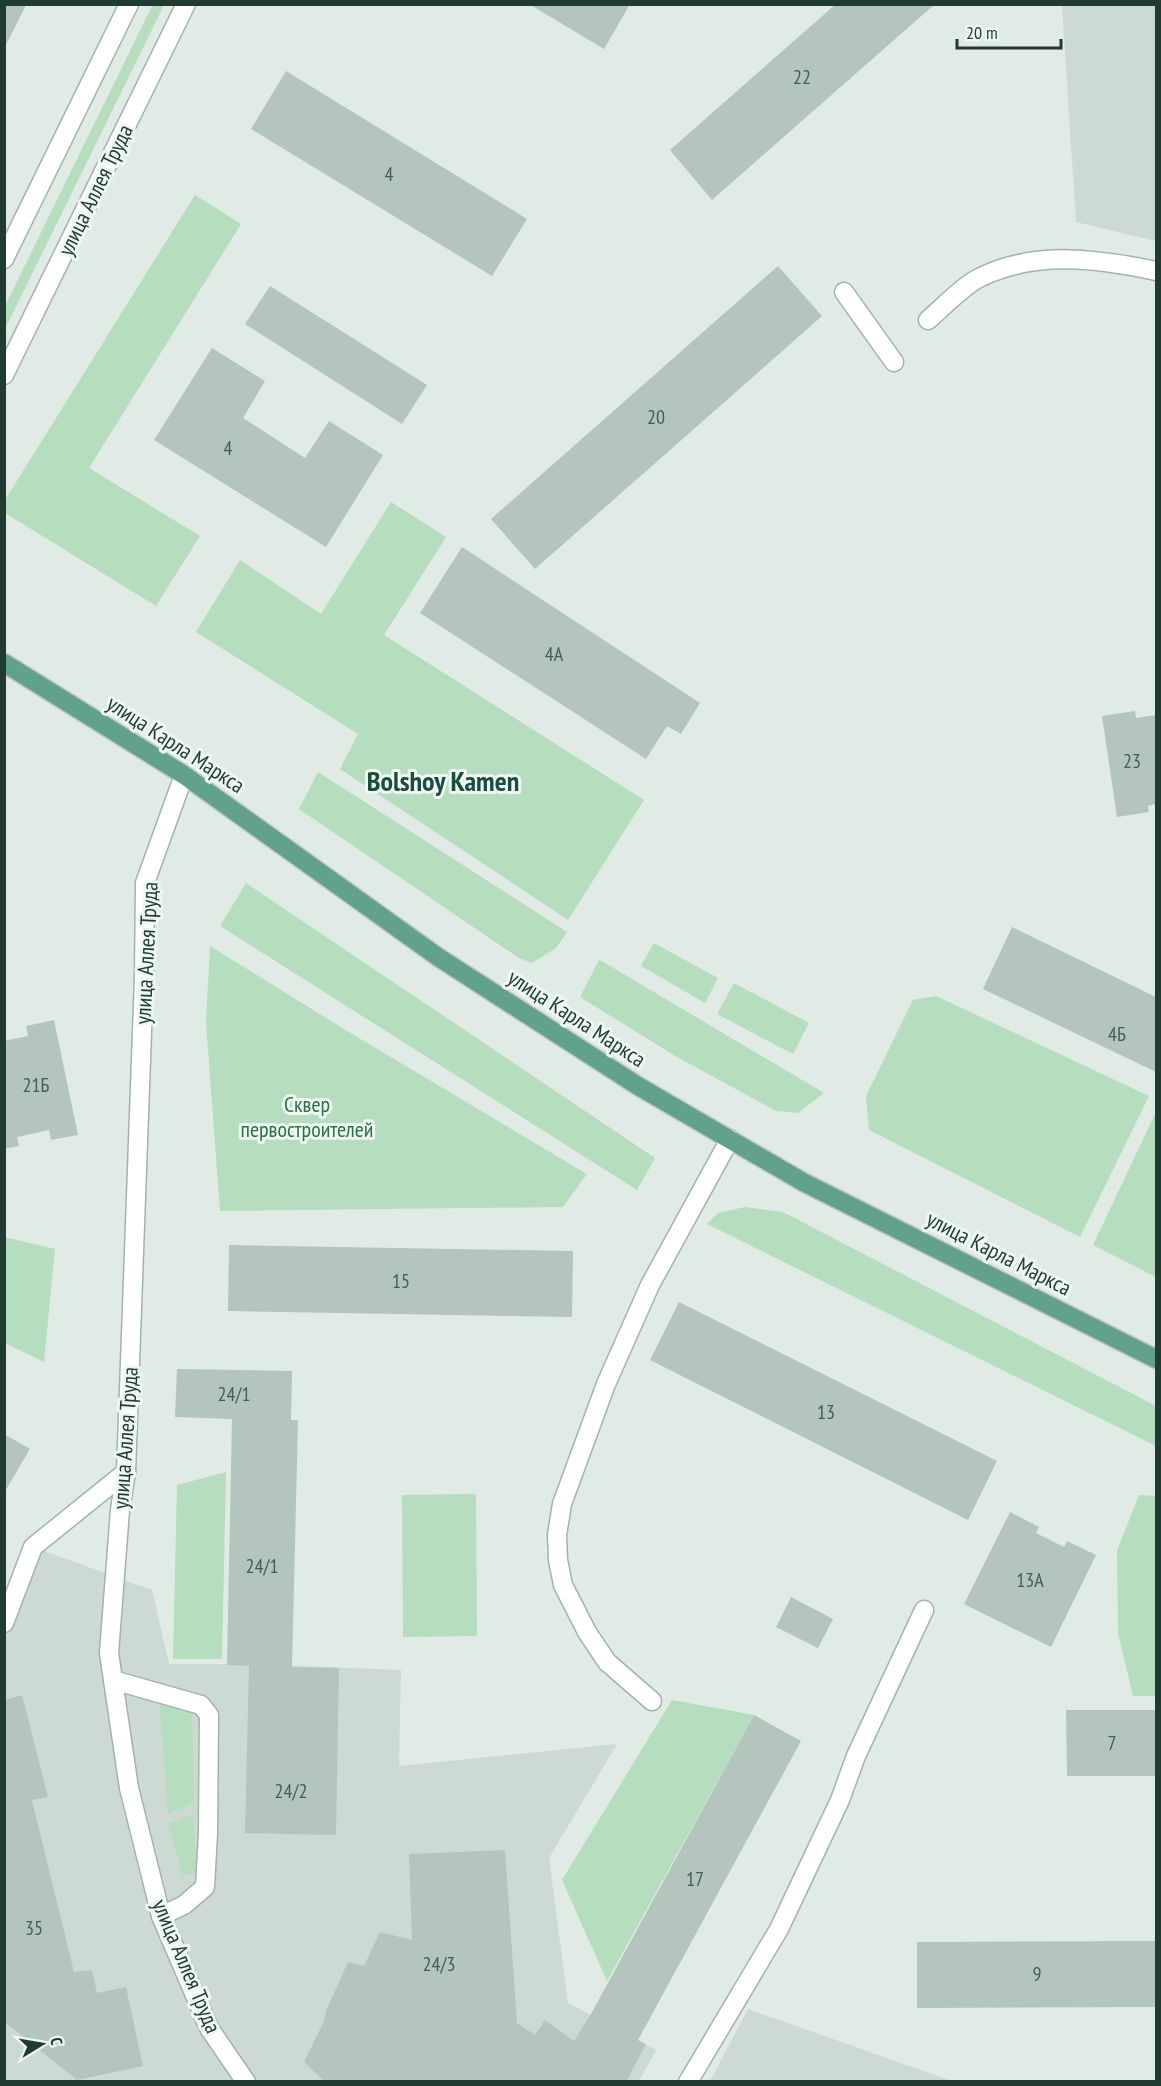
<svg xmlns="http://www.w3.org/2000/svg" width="1161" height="2086" viewBox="0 0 1161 2086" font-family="'PT Sans Narrow',sans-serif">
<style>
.built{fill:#cddad3}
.green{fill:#b6ddbe}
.building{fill:#b4c5bd}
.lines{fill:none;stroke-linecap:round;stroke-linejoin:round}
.minor-casing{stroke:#a2b3ab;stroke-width:21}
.major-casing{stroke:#c0c8c6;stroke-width:21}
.minor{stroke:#fff;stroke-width:18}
.major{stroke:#62a28d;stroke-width:18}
.labels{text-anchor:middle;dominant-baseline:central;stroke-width:6;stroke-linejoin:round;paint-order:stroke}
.number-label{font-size:20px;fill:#445e55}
.street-label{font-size:22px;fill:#1f3b32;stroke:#eff7f3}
.park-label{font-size:22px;fill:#297241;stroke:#eff7f3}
.district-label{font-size:28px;font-weight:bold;fill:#1b4d3e;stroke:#eff7f3}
</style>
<rect width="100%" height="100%" fill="#dfebe4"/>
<g class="built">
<polygon points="1062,5 1156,5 1156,241 1076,222"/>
<polygon points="33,1547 152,1590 169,1664 246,1664 401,1670 399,1766 617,1744 549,1858 568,2003 656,2050 639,2081 5,2081 4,1623"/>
<polygon points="748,2009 952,2081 710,2081"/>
</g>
<g class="green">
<polygon points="153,4 164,5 5,329 5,306"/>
<polygon points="195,195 241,224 89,468 200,536 156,606 5,513 5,500"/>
<polygon points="391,502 446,537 384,635 644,800 568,920 340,769 358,734 196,632 240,560 321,614"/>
<polygon points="318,772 567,932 556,948 532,963 519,958 299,809"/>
<polygon points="246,883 655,1158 637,1190 220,926"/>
<polygon points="654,943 718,978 705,1003 641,966"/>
<polygon points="210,946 347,1031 587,1174 563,1207 220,1211 206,1022"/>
<polygon points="599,960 600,960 824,1093 798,1113 776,1111 677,1057 580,997"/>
<polygon points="734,983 809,1023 793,1054 717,1014"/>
<polygon points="936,996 1149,1096 1080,1237 869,1130 866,1096 913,1000"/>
<polygon points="1156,1112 1156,1277 1093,1245"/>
<polygon points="745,1207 783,1212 1156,1406 1156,1446 707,1224 718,1213"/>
<polygon points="4,1237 55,1249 44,1362 5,1343"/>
<polygon points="226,1472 222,1659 173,1659 177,1485"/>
<polygon points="476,1494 477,1636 403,1637 402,1495"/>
<polygon points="1139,1495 1156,1496 1156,1696 1133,1696 1118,1633 1117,1551"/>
<polygon points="159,1699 192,1708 194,1803 168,1814"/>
<polygon points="672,1700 754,1715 607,1981 562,1880"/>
<polygon points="193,1814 197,1872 183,1876 168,1824"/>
</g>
<g class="building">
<polygon points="529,4 630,4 604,49"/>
<polygon points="836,4 935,4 712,200 670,150"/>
<polygon points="4,5 26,5 4,49"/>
<polygon points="286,71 527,219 492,276 251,129"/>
<polygon points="778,266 822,316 535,569 491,519"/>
<polygon points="270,286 427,385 402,424 245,324"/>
<polygon points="212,348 265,381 243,418 305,458 329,421 383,455 326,547 154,440"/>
<polygon points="462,547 700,703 681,734 667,726 646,759 420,613"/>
<polygon points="1135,711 1136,718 1156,715 1156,804 1148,806 1149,812 1117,817 1102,716"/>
<polygon points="1012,927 1156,997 1156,1072 983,989"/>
<polygon points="54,1020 78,1135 51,1140 49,1130 17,1137 19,1146 4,1149 4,1041 28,1036 26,1026"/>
<polygon points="229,1245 573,1251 572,1317 228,1311"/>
<polygon points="679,1302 997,1461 968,1520 650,1360"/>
<polygon points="177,1369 292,1371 291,1420 298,1420 292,1667 339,1668 336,1835 245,1833 249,1666 227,1665 232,1419 175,1417"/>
<polygon points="4,1434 30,1449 4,1493"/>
<polygon points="1010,1512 1039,1527 1036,1533 1064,1547 1067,1541 1096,1555 1051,1647 964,1604"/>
<polygon points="791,1597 833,1619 818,1648 776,1627"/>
<polygon points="22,1695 48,1797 32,1800 74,1972 92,1970 97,1993 126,1987 143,2066 77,2080 5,2022 5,1700"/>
<polygon points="1066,1710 1156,1710 1156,1776 1067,1776"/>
<polygon points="754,1715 801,1741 638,2040 646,2044 626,2082 325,2082 304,2062 324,2021 326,2011 348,1962 364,1966 380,1932 412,1940 409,1854 505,1850 517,2023 535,2035 545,2020 574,2041 591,2014"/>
<polygon points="1156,1941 1156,2007 917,2008 917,1942"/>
</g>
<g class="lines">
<g class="minor-casing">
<g id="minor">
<polyline points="4,259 129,4"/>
<polyline points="844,292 894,362"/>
<path d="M928 320C942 308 965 284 981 277 1036 250 1099 259 1156 271"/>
<polyline points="4,375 186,4"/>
<polyline points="184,775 145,883 144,977 126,1472 120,1510 109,1653 129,1788 161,1916 209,2028 246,2082"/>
<polyline points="4,1623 33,1547 126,1472"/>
<polyline points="113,1680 201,1705 209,1715 208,1833 205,1887 184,1905 161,1916"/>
<polyline points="652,1701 607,1662 587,1632 563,1585 558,1560 557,1535 562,1504 606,1384 650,1285 730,1139"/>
<polyline points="688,2082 779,1929 840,1800 856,1756 924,1610"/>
</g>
</g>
<g class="major-casing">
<polyline id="major" points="4,663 184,775 438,957 638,1086 803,1182 1156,1359"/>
</g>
<use href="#minor" class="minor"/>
<use href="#major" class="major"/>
</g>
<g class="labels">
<g class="number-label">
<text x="802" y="77">22</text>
<text x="389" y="174">4</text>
<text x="656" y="417">20</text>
<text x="228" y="448">4</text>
<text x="554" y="654">4А</text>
<text x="1132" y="761">23</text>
<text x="1117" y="1034">4Б</text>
<text x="36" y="1085">21Б</text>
<text x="401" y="1281">15</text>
<text x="234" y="1394">24/1</text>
<text x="826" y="1412">13</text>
<text x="262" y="1566">24/1</text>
<text x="1030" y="1580">13А</text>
<text x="1112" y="1743">7</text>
<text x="291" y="1791">24/2</text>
<text x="695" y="1879">17</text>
<text x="34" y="1928">35</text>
<text x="439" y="1964">24/3</text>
<text x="1037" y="1974">9</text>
</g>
<g class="street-label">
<text transform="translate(95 190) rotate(-64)">улица Аллея Труда</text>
<text transform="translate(176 744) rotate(33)">улица Карла Маркса</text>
<text transform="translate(146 953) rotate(-87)">улица Аллея Труда</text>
<text transform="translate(577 1018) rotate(33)">улица Карла Маркса</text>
<text transform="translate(999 1253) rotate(27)">улица Карла Маркса</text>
<text transform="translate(125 1438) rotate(-86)">улица Аллея Труда</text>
<text transform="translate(187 1966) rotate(67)">улица Аллея Труда</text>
</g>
<g class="park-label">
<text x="307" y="1104">Сквер<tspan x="307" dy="25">первостроителей</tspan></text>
</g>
<g class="district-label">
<text x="443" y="780">Bolshoy Kamen</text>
</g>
</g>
<rect width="1161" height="2086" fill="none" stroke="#1f3b32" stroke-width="12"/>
<g transform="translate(42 2044) rotate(79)" stroke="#eff7f3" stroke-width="4.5" paint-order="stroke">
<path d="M0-4.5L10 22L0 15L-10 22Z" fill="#1f3b32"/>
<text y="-9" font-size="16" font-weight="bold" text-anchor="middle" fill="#1f3b32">С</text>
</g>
<path d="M957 39v9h104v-9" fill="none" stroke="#1f3b32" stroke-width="3"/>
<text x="966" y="39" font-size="18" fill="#1f3b32" stroke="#eff7f3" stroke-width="4.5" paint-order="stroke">20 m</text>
</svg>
